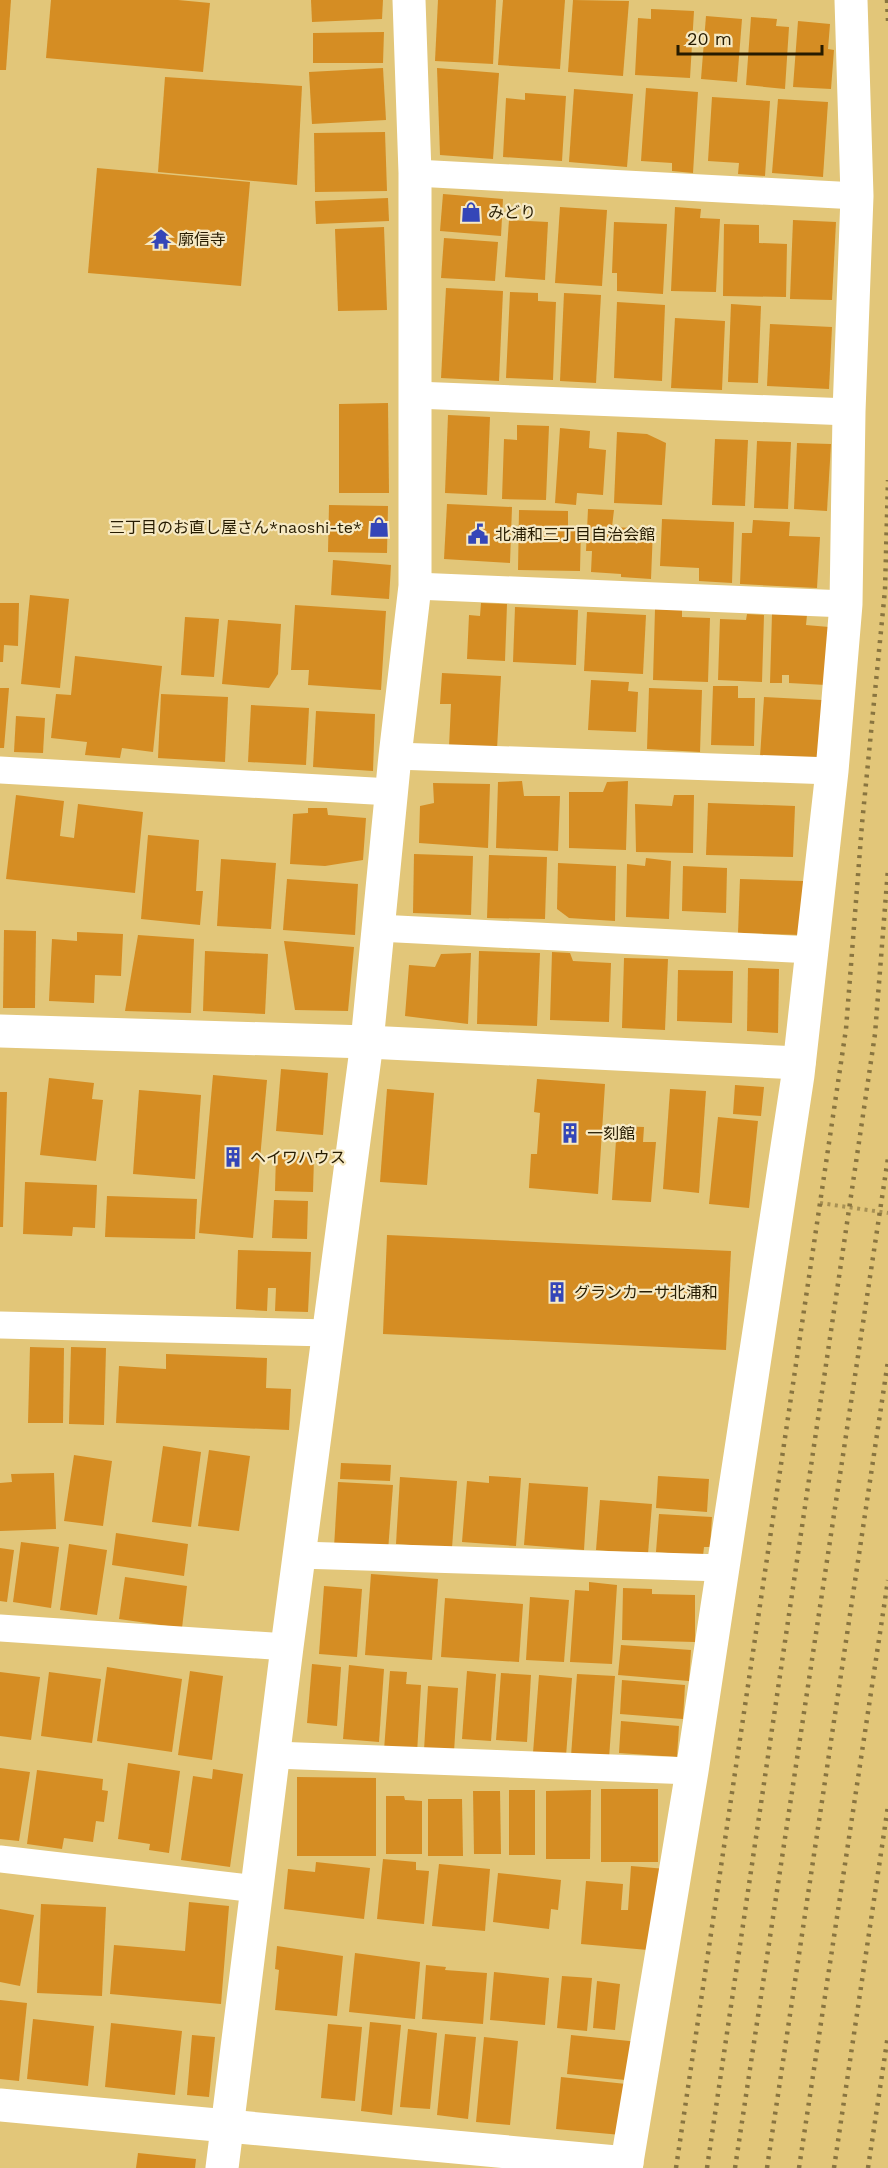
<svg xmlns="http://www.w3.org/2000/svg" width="888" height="2168" viewBox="0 0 888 2168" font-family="'Work Sans','Noto Sans JP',sans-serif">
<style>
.building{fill:#d58d23}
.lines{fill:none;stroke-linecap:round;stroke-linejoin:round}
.path{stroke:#a89154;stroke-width:4;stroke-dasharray:3 4.5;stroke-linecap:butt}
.lane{stroke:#fff;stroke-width:27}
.street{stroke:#fff;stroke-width:33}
.rail{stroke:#897540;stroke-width:4.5;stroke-dasharray:3 6;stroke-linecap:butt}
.labels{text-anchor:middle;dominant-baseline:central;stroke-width:4.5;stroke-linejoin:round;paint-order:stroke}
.poi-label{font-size:16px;fill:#261b00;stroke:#f6e9c3;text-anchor:start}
</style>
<rect width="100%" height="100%" fill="#e2c679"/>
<g class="building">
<polygon points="0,0 11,0 6,70 0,70"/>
<polygon points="51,0 178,0 210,3 203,72 46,58"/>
<polygon points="311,0 383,0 382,19 312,22"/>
<polygon points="438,0 496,0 493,64 435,61"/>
<polygon points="503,0 565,0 560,69 498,65"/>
<polygon points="573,0 629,1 623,76 568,72"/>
<polygon points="651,9 694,11 690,78 635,75 638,18 651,19"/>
<polygon points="706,16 742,19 737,82 701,79"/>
<polygon points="751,17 777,19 776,26 789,27 785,89 746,85"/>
<polygon points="798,21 830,24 828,49 834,50 831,89 793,87"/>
<polygon points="384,32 383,63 313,63 313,33"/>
<polygon points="383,68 386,120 312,124 309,72"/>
<polygon points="437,68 499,73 493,159 440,155"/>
<polygon points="165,77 302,86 297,185 158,172"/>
<polygon points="646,88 698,92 693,173 672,171 672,163 641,161"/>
<polygon points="574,89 633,94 627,167 569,162"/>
<polygon points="525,93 566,96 562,161 503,157 506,98 525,100"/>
<polygon points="712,97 770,101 765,176 738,174 739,163 708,161"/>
<polygon points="778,99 828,102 823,177 772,173"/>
<polygon points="385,132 387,191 315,192 314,133"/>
<polygon points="97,168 250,182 241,286 88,273"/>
<polygon points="443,194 503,199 501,236 440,231"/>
<polygon points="388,198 389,221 316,224 315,201"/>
<polygon points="560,207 607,210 602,286 555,283"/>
<polygon points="675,207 701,209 700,218 720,219 716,292 671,291"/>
<polygon points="509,220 548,222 545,280 505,277"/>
<polygon points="793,220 836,222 832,300 790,299"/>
<polygon points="614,222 667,224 663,294 617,291 617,273 612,273"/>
<polygon points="724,224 759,225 759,243 787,244 786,297 723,296"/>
<polygon points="384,227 387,310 338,311 335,229"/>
<polygon points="444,238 498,242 495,281 441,278"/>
<polygon points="446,288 503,291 499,381 441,378"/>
<polygon points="510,292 538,293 538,301 556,302 553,380 506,378"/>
<polygon points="564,293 601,295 596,383 560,381"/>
<polygon points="617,302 665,305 662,381 614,378"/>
<polygon points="731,304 761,306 758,383 728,382"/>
<polygon points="675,318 725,321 722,390 671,388"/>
<polygon points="770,324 832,327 829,389 767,386"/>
<polygon points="388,403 389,493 339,493 339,404"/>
<polygon points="448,415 490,417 487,495 445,493"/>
<polygon points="517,425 549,426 546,500 502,499 504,439 517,440"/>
<polygon points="560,428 590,431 589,448 606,450 603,495 577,493 576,505 555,503"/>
<polygon points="617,432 647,434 666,443 662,505 614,503"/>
<polygon points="715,439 748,440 745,506 712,505"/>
<polygon points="757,441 791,442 788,509 754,508"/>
<polygon points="797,443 831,444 827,511 794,509"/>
<polygon points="447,504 512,507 510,563 444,559"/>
<polygon points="329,505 388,506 387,553 328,552"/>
<polygon points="588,509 614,510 612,527 653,529 651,579 621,577 621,574 591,572 592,551 586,551"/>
<polygon points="519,510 568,511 568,527 581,528 580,571 518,570"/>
<polygon points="662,519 734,522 732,583 699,581 699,568 660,566"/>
<polygon points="753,520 790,522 789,536 820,537 817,588 740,584 742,533 752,533"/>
<polygon points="333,560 391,565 389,599 331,595"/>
<polygon points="30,595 69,599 60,688 21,684"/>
<polygon points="0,603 19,603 18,646 4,645 3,662 0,662"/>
<polygon points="481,603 507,604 505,661 467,659 469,615 480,616"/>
<polygon points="295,605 386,611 381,690 308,685 309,670 291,670"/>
<polygon points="515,607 578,610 576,665 513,662"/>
<polygon points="655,609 682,610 682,617 710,618 708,682 653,680"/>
<polygon points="587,612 646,615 643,674 584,671"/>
<polygon points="747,614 764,615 762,682 718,680 720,619 746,620"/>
<polygon points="772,614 807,615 806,625 829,627 826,685 789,683 789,675 782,675 782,683 770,683"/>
<polygon points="185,617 219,619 214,677 181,675"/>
<polygon points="228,620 281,624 278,674 269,688 222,684"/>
<polygon points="75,656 162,666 153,752 122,748 120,758 85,755 87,742 51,738 56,694 71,695"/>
<polygon points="442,673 501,676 497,749 449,747 451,704 440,704"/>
<polygon points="591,680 629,682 628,691 638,692 636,732 588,730"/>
<polygon points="713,686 738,686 738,698 755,698 754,746 711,745"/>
<polygon points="0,688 9,688 4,748 0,748"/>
<polygon points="649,688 702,690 700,752 647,749"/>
<polygon points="161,694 228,697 225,762 158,758"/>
<polygon points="764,697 822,700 819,760 760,757"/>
<polygon points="251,705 309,708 306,765 248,762"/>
<polygon points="316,711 375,714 373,771 313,767"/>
<polygon points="16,716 45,718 43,753 14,752"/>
<polygon points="522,781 524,796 560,796 558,851 496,848 498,782"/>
<polygon points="628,781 626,850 569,848 569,792 603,792 607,782"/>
<polygon points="433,783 490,784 488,848 419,843 420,806 434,803"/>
<polygon points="16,795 64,801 60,836 74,838 78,804 143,812 135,893 6,879"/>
<polygon points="674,795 694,795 693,853 636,852 635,804 672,806"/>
<polygon points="708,803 795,806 793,857 706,855"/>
<polygon points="308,808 327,808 328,815 366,818 363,860 325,866 290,864 293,814 308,813"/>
<polygon points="148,835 199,840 196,891 203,891 200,925 141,919"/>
<polygon points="414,854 473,856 471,915 413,913"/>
<polygon points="489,855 547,857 545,919 487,918"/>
<polygon points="646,858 671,861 669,919 626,917 627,864 645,866"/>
<polygon points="221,859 276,863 271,929 217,926"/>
<polygon points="558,863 616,866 615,921 569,918 557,909"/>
<polygon points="683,866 727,868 726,913 682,911"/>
<polygon points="287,879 358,884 355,935 283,930"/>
<polygon points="740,879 803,881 802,935 738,933"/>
<polygon points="4,930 36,931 35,1008 3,1008"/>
<polygon points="77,932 123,934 121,976 95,975 94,1003 49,1001 52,939 77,941"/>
<polygon points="138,935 194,939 191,1013 125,1011"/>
<polygon points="284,941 354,947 348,1011 295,1010"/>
<polygon points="205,951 268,954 265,1014 203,1011"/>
<polygon points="479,951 540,953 537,1026 477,1024"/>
<polygon points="552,952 570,953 573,961 611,963 609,1022 550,1020"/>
<polygon points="471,953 468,1024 405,1016 409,965 435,967 441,954"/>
<polygon points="624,958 668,959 665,1030 622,1028"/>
<polygon points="748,968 779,969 778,1033 747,1031"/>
<polygon points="678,970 733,971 732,1023 677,1021"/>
<polygon points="281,1069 328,1073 323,1135 276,1131"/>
<polygon points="213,1075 267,1080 253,1238 199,1233"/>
<polygon points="49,1078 94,1083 92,1099 103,1100 96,1161 40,1155"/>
<polygon points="537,1079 605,1084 598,1194 529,1188 531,1154 537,1154 540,1113 534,1112"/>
<polygon points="735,1085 764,1087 761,1116 733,1114"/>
<polygon points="387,1089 434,1093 427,1185 380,1182"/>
<polygon points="670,1089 706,1091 699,1193 663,1189"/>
<polygon points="139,1090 201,1095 195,1179 133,1174"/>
<polygon points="0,1092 7,1092 3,1227 0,1227"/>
<polygon points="718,1117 758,1121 749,1208 709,1204"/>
<polygon points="617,1126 644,1127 643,1142 656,1142 651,1202 612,1200"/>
<polygon points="276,1154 314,1157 313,1192 275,1191"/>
<polygon points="25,1182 97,1185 95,1228 73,1227 72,1236 23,1234"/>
<polygon points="107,1196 197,1199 195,1239 105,1237"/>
<polygon points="274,1200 308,1201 307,1239 272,1238"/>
<polygon points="387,1235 731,1251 726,1350 383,1334"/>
<polygon points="238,1250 311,1252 308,1312 275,1311 276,1288 268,1288 267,1311 236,1309"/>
<polygon points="30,1347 64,1348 63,1423 28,1423"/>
<polygon points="71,1347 106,1348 104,1425 69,1424"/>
<polygon points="166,1354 267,1358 266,1388 291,1389 289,1430 116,1423 119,1366 166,1369"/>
<polygon points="163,1446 201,1452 191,1527 152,1522"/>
<polygon points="209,1450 250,1456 239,1531 198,1526"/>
<polygon points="74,1455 112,1461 103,1526 64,1521"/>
<polygon points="341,1463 391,1465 390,1481 340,1479"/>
<polygon points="54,1473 56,1529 0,1531 0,1483 12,1482 11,1474"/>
<polygon points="489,1476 521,1478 516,1546 462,1542 467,1481 489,1483"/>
<polygon points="658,1476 709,1479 707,1512 656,1508"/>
<polygon points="400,1477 457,1481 452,1548 396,1544"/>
<polygon points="338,1482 393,1485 388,1551 334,1547"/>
<polygon points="529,1483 588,1487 584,1550 524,1545"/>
<polygon points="600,1500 652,1504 648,1554 596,1550"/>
<polygon points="659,1514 712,1517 710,1547 704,1547 703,1556 656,1552"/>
<polygon points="116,1533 188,1544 184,1576 112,1565"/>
<polygon points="21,1542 59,1547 51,1608 13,1602"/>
<polygon points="69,1544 107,1550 97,1615 60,1610"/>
<polygon points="0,1548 14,1550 7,1602 0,1601"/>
<polygon points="371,1574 438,1579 432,1660 365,1655"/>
<polygon points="125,1577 187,1586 182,1628 119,1619"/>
<polygon points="589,1582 617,1585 612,1664 570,1662 575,1590 589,1591"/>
<polygon points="324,1586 362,1589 357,1657 319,1654"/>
<polygon points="623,1588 652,1589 652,1594 695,1595 695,1642 622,1640"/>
<polygon points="530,1597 569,1600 564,1662 526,1660"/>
<polygon points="445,1598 523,1604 519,1662 441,1657"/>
<polygon points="621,1645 691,1650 689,1681 618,1675"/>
<polygon points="312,1664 341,1667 337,1726 307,1723"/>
<polygon points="349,1665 384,1669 379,1742 343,1739"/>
<polygon points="107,1667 182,1679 172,1752 97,1741"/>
<polygon points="190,1671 223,1676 212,1760 178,1755"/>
<polygon points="390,1671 407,1672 406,1684 421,1685 417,1753 384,1750"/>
<polygon points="467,1671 496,1674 491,1741 462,1739"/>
<polygon points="0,1672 40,1677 31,1740 0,1736"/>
<polygon points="49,1672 101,1679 92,1743 41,1736"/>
<polygon points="501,1673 531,1675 527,1742 496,1740"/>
<polygon points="577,1674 615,1676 609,1758 571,1756"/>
<polygon points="539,1675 572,1678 566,1756 533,1753"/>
<polygon points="622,1680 685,1685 683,1719 620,1714"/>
<polygon points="428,1686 458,1688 454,1752 424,1750"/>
<polygon points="621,1721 679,1726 677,1757 619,1753"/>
<polygon points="128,1763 180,1771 169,1853 149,1850 150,1844 118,1839"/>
<polygon points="0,1768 30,1772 19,1841 0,1839"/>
<polygon points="213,1769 243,1774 230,1867 181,1860 193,1776 212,1779"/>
<polygon points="37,1770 103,1779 102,1790 108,1791 104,1822 96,1821 93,1842 64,1838 62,1849 27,1844"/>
<polygon points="297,1777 376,1778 376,1856 297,1856"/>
<rect x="601" y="1789" width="57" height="73"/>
<rect x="509" y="1790" width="26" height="65"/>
<polygon points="591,1790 590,1859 546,1859 546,1791"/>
<polygon points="473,1791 500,1791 501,1854 474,1854"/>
<polygon points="386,1796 404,1796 405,1800 422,1801 422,1854 386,1854"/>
<polygon points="428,1799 462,1799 463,1856 428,1856"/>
<polygon points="383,1859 416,1862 416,1870 429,1871 424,1924 377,1919"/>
<polygon points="316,1862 370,1868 364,1919 284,1909 288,1869 315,1872"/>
<polygon points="439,1864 490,1869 485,1931 432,1926"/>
<polygon points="631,1866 666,1869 659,1951 581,1944 586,1881 623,1884 621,1910 628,1910"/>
<polygon points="498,1873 561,1880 558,1910 551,1909 549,1929 493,1922"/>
<polygon points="189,1902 229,1906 221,2004 110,1994 114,1945 185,1951"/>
<polygon points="41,1904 106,1907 102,1996 37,1993"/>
<polygon points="0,1909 34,1915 20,1986 0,1982"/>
<polygon points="277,1946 343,1956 337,2016 275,2010 279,1970 275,1969"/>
<polygon points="355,1953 420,1962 415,2019 349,2012"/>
<polygon points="426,1965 446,1967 445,1970 487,1973 483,2024 422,2019"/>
<polygon points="494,1972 549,1978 545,2025 490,2020"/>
<polygon points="562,1976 592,1978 587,2031 557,2028"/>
<polygon points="597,1981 620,1984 615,2030 593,2028"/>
<polygon points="0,2000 27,2003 19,2081 0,2079"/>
<polygon points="33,2019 94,2026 88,2086 27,2079"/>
<polygon points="370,2022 401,2025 392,2115 361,2111"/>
<polygon points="111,2023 182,2031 175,2095 105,2087"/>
<polygon points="328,2024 362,2027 355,2101 321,2098"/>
<polygon points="408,2029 437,2033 430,2109 400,2107"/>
<polygon points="445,2034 476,2037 468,2119 437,2115"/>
<polygon points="192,2035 215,2037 209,2097 187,2095"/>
<polygon points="571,2035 639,2042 635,2081 567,2074"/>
<polygon points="484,2037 518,2041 510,2125 476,2122"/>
<polygon points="561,2077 626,2084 621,2135 556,2129"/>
<polygon points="138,2153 196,2159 195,2168 136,2168"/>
</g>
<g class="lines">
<polyline class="path" points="820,1203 888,1213"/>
<g class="lane">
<polyline points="415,173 857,196"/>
<polyline points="415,395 849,412"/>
<polyline points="415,586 846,604"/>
<polyline points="395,756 832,771"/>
<polyline points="0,770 391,792"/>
<polyline points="378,928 812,950"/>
<polyline points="0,1325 329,1333"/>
<polyline points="299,1555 723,1568"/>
<polyline points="0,1628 287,1647"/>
<polyline points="274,1755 692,1771"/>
<polyline points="0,1859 257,1889"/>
</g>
<g class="street">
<polyline points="0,1031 367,1042 799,1063"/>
<polyline points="0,2105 627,2163"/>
<polyline points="222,2168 287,1647 367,1042 395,756 415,586 415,173 409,0"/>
<polyline points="626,2168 692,1771 798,1075 832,771 846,604 849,412 857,196 851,0"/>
</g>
<g class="rail">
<polyline points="887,0 888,21"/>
<polyline points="676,2168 846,1029 862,824 885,590 888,480"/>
<polyline points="707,2168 875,1034 888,869"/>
<polyline points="735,2168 888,1158"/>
<polyline points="767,2168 888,1361"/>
<polyline points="799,2168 888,1580"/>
<polyline points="834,2168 888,1806"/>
<polyline points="868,2168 888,2035"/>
</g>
</g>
<defs>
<g id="shop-bare" transform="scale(1.62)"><path d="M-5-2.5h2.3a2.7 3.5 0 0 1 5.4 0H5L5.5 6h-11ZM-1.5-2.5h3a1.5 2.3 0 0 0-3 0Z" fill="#3446b8" stroke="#f6e9c3" stroke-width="2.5" paint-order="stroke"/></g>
<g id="temple-bare" transform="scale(1.62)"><path d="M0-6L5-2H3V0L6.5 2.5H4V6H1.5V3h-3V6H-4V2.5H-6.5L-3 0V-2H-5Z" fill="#3446b8" stroke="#f6e9c3" stroke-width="2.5" paint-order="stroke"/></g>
<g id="civic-bare" transform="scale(1.62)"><path d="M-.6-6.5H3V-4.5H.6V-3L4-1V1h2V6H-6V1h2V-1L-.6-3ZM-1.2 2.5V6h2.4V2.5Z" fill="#3446b8" stroke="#f6e9c3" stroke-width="2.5" paint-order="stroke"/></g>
<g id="building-bare" transform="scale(1.62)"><path d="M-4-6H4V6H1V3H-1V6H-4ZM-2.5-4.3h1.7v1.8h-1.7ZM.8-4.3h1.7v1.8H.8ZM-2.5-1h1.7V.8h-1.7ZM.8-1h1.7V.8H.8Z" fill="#3446b8" stroke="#f6e9c3" stroke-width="2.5" paint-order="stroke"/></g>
</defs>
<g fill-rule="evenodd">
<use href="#shop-bare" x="471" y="212"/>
<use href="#temple-bare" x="161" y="239"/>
<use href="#shop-bare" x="379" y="527"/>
<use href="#civic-bare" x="478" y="534"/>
<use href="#building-bare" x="570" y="1133"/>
<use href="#building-bare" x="233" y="1157"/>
<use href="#building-bare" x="557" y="1292"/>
</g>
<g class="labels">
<g class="poi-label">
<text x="488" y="212">みどり</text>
<text x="178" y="239">廓信寺</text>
<text x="362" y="527" text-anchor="end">三丁目のお直し屋さん*naoshi-te*</text>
<text x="495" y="534">北浦和三丁目自治会館</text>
<text x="587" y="1133">一刻館</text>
<text x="250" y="1157">ヘイワハウス</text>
<text x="574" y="1292">グランカーサ北浦和</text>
</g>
</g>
<path d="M678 45v9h144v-9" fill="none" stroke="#261b00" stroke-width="3"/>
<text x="687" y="45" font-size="18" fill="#261b00" stroke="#f6e9c3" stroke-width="4.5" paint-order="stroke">20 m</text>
</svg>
